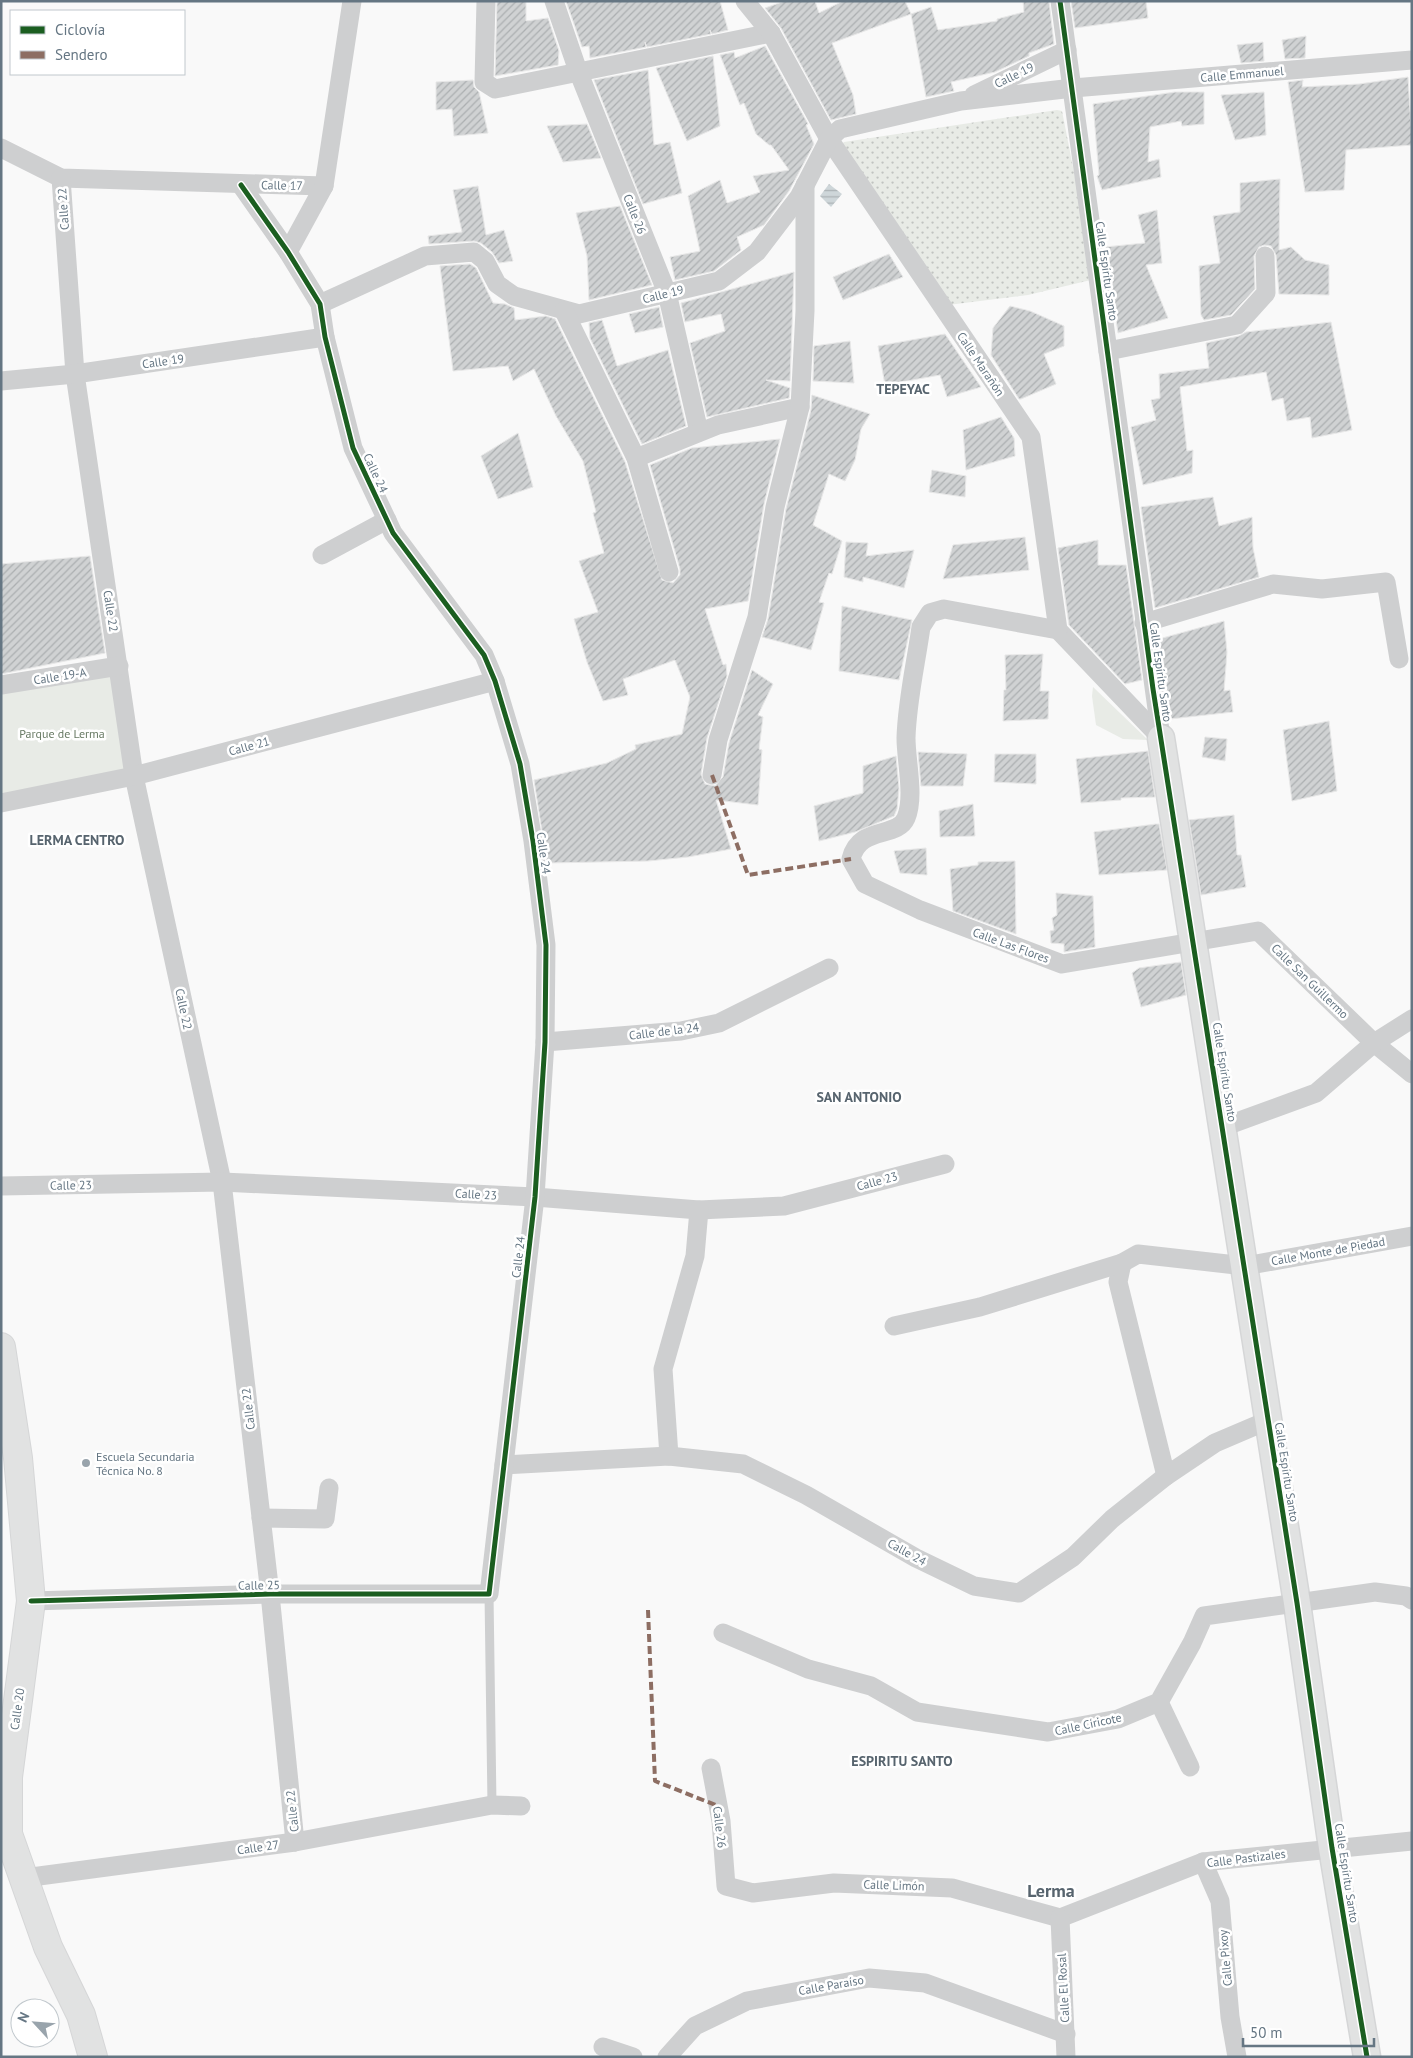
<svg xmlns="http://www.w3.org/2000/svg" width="1413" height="2058" viewBox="0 0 1413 2058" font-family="'PT Sans',sans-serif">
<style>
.grass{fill:url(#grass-dots)}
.green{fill:#e8ebe6}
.water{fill:url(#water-rules)}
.building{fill:url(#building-hatch);stroke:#e8e8e8}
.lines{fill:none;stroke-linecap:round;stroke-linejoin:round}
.secondary-casing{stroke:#d5d6d7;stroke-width:29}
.primary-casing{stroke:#d5d6d7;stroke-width:30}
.lane{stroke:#cecfd0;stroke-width:9}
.street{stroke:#cecfd0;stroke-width:19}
.secondary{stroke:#e1e2e2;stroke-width:26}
.primary{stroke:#e1e2e2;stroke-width:28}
.quiet{stroke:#8d6e63;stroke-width:4;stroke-dasharray:8 4;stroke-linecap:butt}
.cycleway-casing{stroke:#fff;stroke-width:8}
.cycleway{stroke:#1b5e20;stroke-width:5}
.poi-dot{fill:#99a4ac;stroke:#fff;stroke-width:2}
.labels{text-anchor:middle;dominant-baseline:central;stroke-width:5;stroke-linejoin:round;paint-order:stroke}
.street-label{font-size:12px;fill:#657683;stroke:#fff}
.park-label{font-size:12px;fill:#687a64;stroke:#fff}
.poi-label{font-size:12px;fill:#657683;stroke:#fff;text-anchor:start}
.neighbourhood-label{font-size:14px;font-weight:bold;fill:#57646e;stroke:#fff}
.district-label{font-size:18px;font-weight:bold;fill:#57646e;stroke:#fff}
</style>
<defs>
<pattern id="grass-dots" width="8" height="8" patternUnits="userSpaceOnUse" patternTransform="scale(1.25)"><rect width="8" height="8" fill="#e8ebe6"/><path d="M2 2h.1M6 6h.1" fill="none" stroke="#c0c3c0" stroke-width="1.8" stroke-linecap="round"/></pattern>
<pattern id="water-rules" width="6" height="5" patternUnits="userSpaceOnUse" patternTransform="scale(1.25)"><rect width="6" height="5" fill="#ced6d9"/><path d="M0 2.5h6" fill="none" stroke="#abb2b5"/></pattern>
<pattern id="building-hatch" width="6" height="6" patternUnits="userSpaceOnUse" patternTransform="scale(1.25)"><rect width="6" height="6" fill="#d0d2d3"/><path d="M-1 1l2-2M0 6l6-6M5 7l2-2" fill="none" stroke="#acafb1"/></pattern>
</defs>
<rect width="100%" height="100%" fill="#f9f9f9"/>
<polygon class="grass" points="1057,110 1062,111 1095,279 1028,295 948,305 841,149 844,142"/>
<g class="green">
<polygon points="119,666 134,776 1,803 1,688"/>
<polygon points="1093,687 1148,740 1123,739 1096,725 1092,696"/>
</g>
<polygon class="water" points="829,184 842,194 831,207 820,196"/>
<g class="building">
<polygon points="497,1 526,1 526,21 548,18 559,51 558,65 495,76"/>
<polygon points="566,1 720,1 728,30 712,34 710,30 711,34 647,47 645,42 646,47 590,58 589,46 582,47"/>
<polygon points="785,1 815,1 819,13 843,1 905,1 911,14 832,43 853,95 856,114 831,120 781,28 765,8"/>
<polygon points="1023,1 1049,1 1054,44 1029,53 1029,56 995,72 951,82 954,91 926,97 911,14 931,7 938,30 997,21 997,19 1024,12"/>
<polygon points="1071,1 1146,1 1148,18 1075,28"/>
<polygon points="1306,36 1305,58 1285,59 1282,40"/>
<polygon points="1263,42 1264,61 1241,63 1237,45"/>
<polygon points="765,46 808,124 806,125 814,144 789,191 764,225 737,237 741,250 714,271 675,280 670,257 700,251 688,196 720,180 727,203 760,192 753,176 789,170 771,145 769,145 756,134 744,103 740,105 720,55 734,52 735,58"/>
<polygon points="713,56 720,126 687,141 656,68"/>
<polygon points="648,70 654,145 670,142 682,193 643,204 594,80"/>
<polygon points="1408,77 1412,145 1346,150 1344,190 1305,192 1288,82 1303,80 1302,87 1359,84"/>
<polygon points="473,80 474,87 479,92 488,133 454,136 452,109 436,110 436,82"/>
<polygon points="1175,92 1204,92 1204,124 1182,126 1181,121 1150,127 1148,162 1159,159 1161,177 1102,190 1097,176 1099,175 1093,104"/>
<polygon points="1264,92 1266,135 1235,140 1221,95"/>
<polygon points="587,124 601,158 563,162 547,126"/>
<polygon points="1280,179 1279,250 1291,247 1305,260 1329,265 1329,295 1279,294 1276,255 1271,246 1264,245 1259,247 1254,256 1255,289 1231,315 1204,320 1201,315 1199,266 1220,263 1213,216 1240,212 1240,183"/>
<polygon points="478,186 486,235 504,230 513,261 499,263 492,252 481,243 474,241 429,244 428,236 462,232 453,190"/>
<polygon points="620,206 652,285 589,300 587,256 576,213"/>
<polygon points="1157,210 1162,263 1146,265 1168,318 1118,333 1105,247 1145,243 1138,215"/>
<polygon points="889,254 903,277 843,300 833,277"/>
<polygon points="470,264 476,268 493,303 505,304 514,308 515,320 546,316 555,319 625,462 662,580 673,583 680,575 680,569 650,465 692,448 780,439 764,504 748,601 705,609 723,665 726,664 727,676 707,738 701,774 705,784 715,786 723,777 729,743 752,670 773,684 758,715 763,717 759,749 762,750 758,805 716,800 731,849 688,857 648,861 547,863 534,780 607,763 636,749 635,745 682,734 690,697 675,660 623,679 628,695 603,701 587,662 574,619 598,612 579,561 604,553 593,513 596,512 583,461 556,416 534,369 513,381 508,366 453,371 440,266"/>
<polygon points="794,272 790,381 766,380 790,388 789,398 707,417 690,343 725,331 721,314 685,322 681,303"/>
<polygon points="1010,306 1030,311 1064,326 1064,346 1044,354 1056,384 1021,399 1019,399 991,355 993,328"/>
<polygon points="659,307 663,327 635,333 629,314"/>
<polygon points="602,320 617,366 668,350 686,426 642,444 590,338 589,323"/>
<polygon points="1331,322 1352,430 1312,438 1310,417 1287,421 1283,398 1272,401 1266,372 1180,387 1187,451 1193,450 1192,473 1143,485 1131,427 1156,420 1151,400 1160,398 1159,374 1209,368 1206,343 1239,336 1246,332"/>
<polygon points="945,334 981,387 947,397 940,375 885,385 878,346"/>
<polygon points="850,341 854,383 813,381 814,346"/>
<polygon points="812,395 870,414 861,429 855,460 845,481 829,474 813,525 842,541 832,574 829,573 819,602 824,603 811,650 762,637 768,619 786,509 811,410"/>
<polygon points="1001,417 1014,438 1015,456 966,470 963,430"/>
<polygon points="518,433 533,487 498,499 481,456"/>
<polygon points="932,470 966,476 965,497 929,492"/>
<polygon points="1213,497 1219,526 1252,517 1253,548 1259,577 1155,608 1141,507"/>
<polygon points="1025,537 1029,570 943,579 953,545"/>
<polygon points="1098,540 1098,565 1126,565 1142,680 1125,684 1069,625 1058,548"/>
<polygon points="846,542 868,543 866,556 914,550 904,588 863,577 863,582 844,577"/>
<polygon points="90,556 105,653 1,674 1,564"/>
<polygon points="842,606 912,620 899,680 839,671"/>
<polygon points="1224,621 1227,652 1224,691 1230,690 1233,712 1170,719 1159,639"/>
<polygon points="1043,654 1040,691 1049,691 1048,719 1003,721 1004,690 1006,690 1005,655"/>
<polygon points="1329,721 1337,791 1292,801 1283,730"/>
<polygon points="1205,737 1227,739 1225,761 1202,757"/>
<polygon points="1148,751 1155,797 1121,798 1121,800 1081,803 1076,759"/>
<polygon points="918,752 967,754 963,786 921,786"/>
<polygon points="995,754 1036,754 1036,784 994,782"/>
<polygon points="896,756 899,788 897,809 894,816 855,832 819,841 814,806 863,793 863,766"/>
<polygon points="973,804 975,836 940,837 939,811"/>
<polygon points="1234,815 1237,855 1241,855 1246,887 1201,895 1189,820"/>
<polygon points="1156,824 1159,824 1167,870 1099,875 1094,832"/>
<polygon points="926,848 927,875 900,873 894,851"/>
<polygon points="1015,861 1016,934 953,911 950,869 978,865 978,862"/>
<polygon points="1056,893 1093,896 1095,947 1064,952 1064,944 1051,943 1050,931 1054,930 1052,918 1057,915"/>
<polygon points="1181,962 1186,995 1141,1007 1132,973 1139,968"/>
</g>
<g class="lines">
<g class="secondary-casing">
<polyline id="secondary" points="1161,738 1297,1603 1332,1848 1367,2057"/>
</g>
<g class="primary-casing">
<polyline id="primary" points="1,1347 18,1458 31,1601 8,1777 8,1834 48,1947 81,2015 93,2057"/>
</g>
<polyline class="lane" points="489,1594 492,1805"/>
<g class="street">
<polyline points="486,1 484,82 495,89 771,33"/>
<polyline points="554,1 578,71 667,293 699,432"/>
<polyline points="745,1 771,33 829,139 1031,437 1058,630 1161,738"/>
<polyline points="1060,1 1161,738"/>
<polyline points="974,95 1067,50"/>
<polyline points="1,148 61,178 324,186"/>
<polyline points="61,178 75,374 134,776 222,1182 270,1594 295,1842"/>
<polyline points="288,252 324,186 352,1"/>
<polyline points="320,304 425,256 474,252 485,261 497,284 514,296 579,314 719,281 757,252 799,197 829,139 840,129 961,101 1073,88 1412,60"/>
<polyline points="564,311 636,458 669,572"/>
<polyline points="1108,351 1237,325 1266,293 1265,256"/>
<polyline points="1,381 75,374 325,337"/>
<polyline points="636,458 718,425 800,407"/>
<polyline points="322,555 387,520"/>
<polyline points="1144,623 1273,584 1322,589 1386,582 1399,659"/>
<path d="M1058 630 944 609 930 613 921 627C916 663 907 701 906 738 906 761 915 797 906 818 897 839 859 825 851 859L865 884 920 910 1062 964 1258 931 1374 1043 1412 1074"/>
<polyline points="1,685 119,666"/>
<polyline points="712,775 718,740 757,617 775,507 800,407 805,311 805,185"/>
<polyline points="1,803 134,776 495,681"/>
<polyline points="545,1042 681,1031 719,1023 829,968"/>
<polyline points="1223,1127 1316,1093 1374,1043 1412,1019"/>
<polyline points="1,1186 222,1182 535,1197 699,1210 784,1206 945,1164"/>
<polyline points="1122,1263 1118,1282 1166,1476"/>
<polyline points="894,1326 980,1307 1122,1263 1138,1254 1245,1266 1412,1236"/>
<polyline points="669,1456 663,1369 695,1256 699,1210"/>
<polyline points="504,1465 669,1456 743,1464 806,1495 916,1558 974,1586 1019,1593 1073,1557 1112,1519 1166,1476 1215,1443 1269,1420"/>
<polyline points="261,1518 325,1519 329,1488"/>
<polyline points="31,1601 270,1594 489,1594 535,1197 545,1042 546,945 533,841 520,764 495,681 484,655 393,533 353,448 325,337 320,304 288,252 241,185"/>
<polyline points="723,1633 808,1669 871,1686 917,1712 1048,1732 1118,1719 1159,1702 1192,1643 1204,1616 1375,1592 1406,1596 1412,1600"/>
<polyline points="1159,1702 1190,1767"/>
<polyline points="711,1768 721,1821 726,1886 753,1893 834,1883 952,1888 1060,1918"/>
<polyline points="1203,1862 1220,1901 1230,2017 1237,2057"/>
<polyline points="24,1878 295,1842 492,1805 521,1806"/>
<polyline points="1060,1918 1203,1862 1412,1841"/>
<polyline points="1060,1918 1066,2057"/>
<polyline points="603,2047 633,2057"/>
<polyline points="667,2057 695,2026 747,2001 869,1978 925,1983 1066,2034"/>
</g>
<use href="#secondary" class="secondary"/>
<use href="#primary" class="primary"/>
<g class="quiet">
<polyline points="712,775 748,875 851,859"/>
<polyline points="648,1610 655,1781 718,1806"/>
</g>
<g class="cycleway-casing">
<g id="cycleway">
<polyline points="1060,1 1153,689 1297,1603 1332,1848 1367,2057"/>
<polyline points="31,1601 270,1594 489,1594 535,1197 545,1042 546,945 533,841 520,764 495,681 484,655 393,533 353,448 325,337 320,304 288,252 241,185"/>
</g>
</g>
<use href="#cycleway" class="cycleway"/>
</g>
<circle class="poi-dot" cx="86" cy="1463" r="5"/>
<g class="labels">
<g class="street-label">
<text transform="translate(1242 74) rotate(-5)">Calle Emmanuel</text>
<text transform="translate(1014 75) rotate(-26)">Calle 19</text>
<text transform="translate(282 185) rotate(1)">Calle 17</text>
<text transform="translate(63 209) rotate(-94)">Calle 22</text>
<text transform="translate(635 214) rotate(68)">Calle 26</text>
<text transform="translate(1107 271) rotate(82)">Calle Espíritu Santo</text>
<text transform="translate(663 294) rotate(-14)">Calle 19</text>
<text transform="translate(163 361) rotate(-8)">Calle 19</text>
<text transform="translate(981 364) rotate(56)">Calle Marañón</text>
<text transform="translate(376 473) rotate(65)">Calle 24</text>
<text transform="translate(111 611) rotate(81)">Calle 22</text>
<text transform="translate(1161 672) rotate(82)">Calle Espíritu Santo</text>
<text transform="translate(60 676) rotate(-9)">Calle 19-A</text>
<text transform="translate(249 746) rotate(-15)">Calle 21</text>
<text transform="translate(544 853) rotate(82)">Calle 24</text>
<text transform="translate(1011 945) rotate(20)">Calle Las Flores</text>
<text transform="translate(1310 981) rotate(44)">Calle San Guillermo</text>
<text transform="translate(184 1009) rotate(78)">Calle 22</text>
<text transform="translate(664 1031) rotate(-7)">Calle de la 24</text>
<text transform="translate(1225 1072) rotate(81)">Calle Espíritu Santo</text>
<text transform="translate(877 1181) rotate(-15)">Calle 23</text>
<text transform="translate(71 1185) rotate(-1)">Calle 23</text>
<text transform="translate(476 1194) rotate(3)">Calle 23</text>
<text transform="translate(1328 1251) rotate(-10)">Calle Monte de Piedad</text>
<text transform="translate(518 1257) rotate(-83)">Calle 24</text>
<text transform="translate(248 1409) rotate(-97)">Calle 22</text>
<text transform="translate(1287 1472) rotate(81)">Calle Espíritu Santo</text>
<text transform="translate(907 1552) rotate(29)">Calle 24</text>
<text transform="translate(259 1585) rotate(-1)">Calle 25</text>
<text transform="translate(17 1709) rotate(-82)">Calle 20</text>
<text transform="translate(1088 1724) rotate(-12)">Calle Ciricote</text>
<text transform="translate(292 1811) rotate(-96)">Calle 22</text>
<text transform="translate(720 1827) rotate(83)">Calle 26</text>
<text transform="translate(258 1847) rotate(-8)">Calle 27</text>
<text transform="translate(1246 1858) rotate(-7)">Calle Pastizales</text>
<text transform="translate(1347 1873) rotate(81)">Calle Espíritu Santo</text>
<text transform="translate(894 1885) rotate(2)">Calle Limón</text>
<text transform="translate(1225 1958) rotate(-95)">Calle Pixoy</text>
<text transform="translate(831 1985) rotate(-10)">Calle Paraíso</text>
<text transform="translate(1063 1988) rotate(-93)">Calle El Rosal</text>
</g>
<g class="park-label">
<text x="62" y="733">Parque de Lerma</text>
</g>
<g class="poi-label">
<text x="96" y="1456">Escuela Secundaria<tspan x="96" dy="14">Técnica No. 8</tspan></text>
</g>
<g class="neighbourhood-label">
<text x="903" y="389">TEPEYAC</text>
<text x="77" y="840">LERMA CENTRO</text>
<text x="859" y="1097">SAN ANTONIO</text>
<text x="902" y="1761">ESPIRITU SANTO</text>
</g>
<g class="district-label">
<text x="1051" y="1890">Lerma</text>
</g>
</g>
<rect width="1413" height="2058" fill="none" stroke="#657683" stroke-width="5"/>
<rect x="10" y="10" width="175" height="65" fill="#ffffff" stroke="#c1c8cd"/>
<rect x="20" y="26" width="25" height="8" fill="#1b5e20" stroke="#c1c8cd"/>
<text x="55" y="35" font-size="15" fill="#657683">Ciclovía</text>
<rect x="20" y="51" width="25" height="8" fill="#8d6e63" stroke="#c1c8cd"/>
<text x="55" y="60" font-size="15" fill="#657683">Sendero</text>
<g transform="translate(35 2023) rotate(296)"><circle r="24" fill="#ffffff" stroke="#c1c8cd"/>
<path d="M0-4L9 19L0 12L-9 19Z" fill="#99a4ac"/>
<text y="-8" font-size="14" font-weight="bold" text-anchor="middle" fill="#657683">N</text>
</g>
<path d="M1243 2038v8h131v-8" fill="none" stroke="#657683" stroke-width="2.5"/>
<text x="1250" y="2038" font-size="15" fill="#657683" stroke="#ffffff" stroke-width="4" paint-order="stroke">50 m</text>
</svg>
